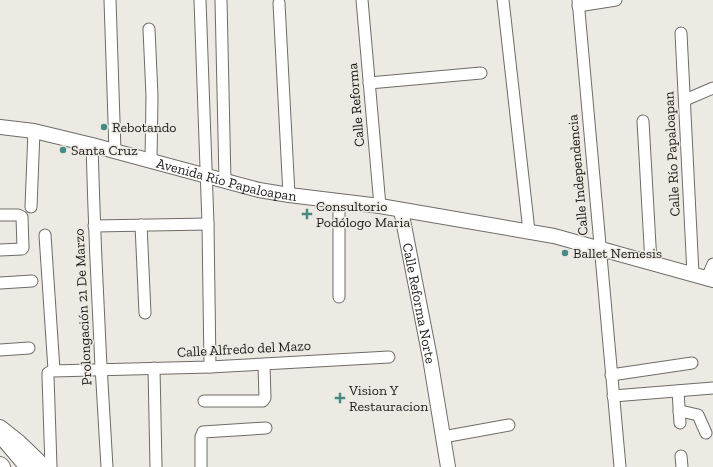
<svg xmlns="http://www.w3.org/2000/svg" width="713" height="467" viewBox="0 0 713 467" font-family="'Zilla Slab',serif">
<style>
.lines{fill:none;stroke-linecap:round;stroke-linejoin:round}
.minor-casing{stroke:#6f6c67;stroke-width:13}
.major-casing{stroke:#6f6c67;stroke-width:16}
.highway-casing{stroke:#6f6c67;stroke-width:18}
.minor{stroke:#fff;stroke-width:11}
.major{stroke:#fff;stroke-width:14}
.highway{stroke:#fff;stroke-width:16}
.poi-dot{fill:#458b83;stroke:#edeae4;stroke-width:1.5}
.labels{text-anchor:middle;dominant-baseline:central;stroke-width:3;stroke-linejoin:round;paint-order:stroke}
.street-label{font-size:14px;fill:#1b1a18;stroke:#edeae4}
.poi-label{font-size:14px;fill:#1b1a18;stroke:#edeae4;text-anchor:start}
</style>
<rect width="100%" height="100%" fill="#edeae4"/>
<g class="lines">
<g class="minor-casing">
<g id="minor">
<polyline points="110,0 115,151"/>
<polyline points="200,0 208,224 210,367"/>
<polyline points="221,0 225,181"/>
<polyline points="362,0 380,206"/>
<polyline points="503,0 529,231"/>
<polyline points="578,0 620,467"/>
<polyline points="279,3 289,195"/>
<polyline points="578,6 616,0"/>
<polyline points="149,29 152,96 151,160"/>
<polyline points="681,33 693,274"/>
<polyline points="369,83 481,73"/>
<polyline points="685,100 713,88"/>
<polyline points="643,121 651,263"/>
<path d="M92 145C95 252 100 360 107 467"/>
<polyline points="339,201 339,297"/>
<polyline points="31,207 34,131"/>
<polyline points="0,215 18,215 22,217 23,248 22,249 0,250"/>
<polyline points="141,225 145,313"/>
<polyline points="94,226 208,224"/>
<polyline points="45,235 54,370"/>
<polyline points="707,278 713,264"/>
<polyline points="0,283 32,281"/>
<polyline points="0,350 29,348"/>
<polyline points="154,368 156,467"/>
<polyline points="611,375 692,363"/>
<polyline points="678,391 680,423"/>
<polyline points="613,396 713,388"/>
<polyline points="204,401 263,401 265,398 264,365"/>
<polyline points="679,412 685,412 698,415 706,433"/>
<polyline points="443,437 509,425"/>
<polyline points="681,456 682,467"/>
<polyline points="51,467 48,376 48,373 52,371 210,367 389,357"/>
<polyline points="201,467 201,437 203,432 266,428"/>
</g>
</g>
<g class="major-casing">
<g id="major">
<path id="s1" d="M0 127 34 131 92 145 259 190 289 195 380 206 554 236 713 280"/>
<path id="s2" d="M401 210 430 358 448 467"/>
<polyline points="0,427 19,442 45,467"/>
</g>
</g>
<g class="highway-casing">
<g id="highway">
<polyline points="0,434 28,467"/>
<polyline points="0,465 2,467"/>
</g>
</g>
<use href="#minor" class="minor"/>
<use href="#major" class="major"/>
<use href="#highway" class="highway"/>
</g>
<g class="poi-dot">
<circle cx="104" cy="127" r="4"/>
<circle cx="63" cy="150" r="4"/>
<path d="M305 208h4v4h4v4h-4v4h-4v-4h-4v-4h4z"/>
<circle cx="565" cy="253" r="4"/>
<path d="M338 392h4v4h4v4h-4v4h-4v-4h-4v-4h4z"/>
</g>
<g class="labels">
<g class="street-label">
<text transform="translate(356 105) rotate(-95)">Calle Reforma</text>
<text transform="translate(672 154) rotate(-93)">Calle Río Papaloapan</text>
<text transform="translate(578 175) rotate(-95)">Calle Independencia</text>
<text stroke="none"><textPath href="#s1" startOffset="233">Avenida Río Papaloapan</textPath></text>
<text stroke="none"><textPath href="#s2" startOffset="95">Calle Reforma Norte</textPath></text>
<text transform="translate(83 307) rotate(-93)">Prolongación 21 De Marzo</text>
<text transform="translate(244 349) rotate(-3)">Calle Alfredo del Mazo</text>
</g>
<g class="poi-label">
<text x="112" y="127">Rebotando</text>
<text x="71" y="150">Santa Cruz</text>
<text x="316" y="206">Consultorio<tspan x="316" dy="16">Podólogo Maria</tspan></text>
<text x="573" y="253">Ballet Nemesis</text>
<text x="349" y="390">Vision Y<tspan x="349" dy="16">Restauracion</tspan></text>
</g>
</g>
</svg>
